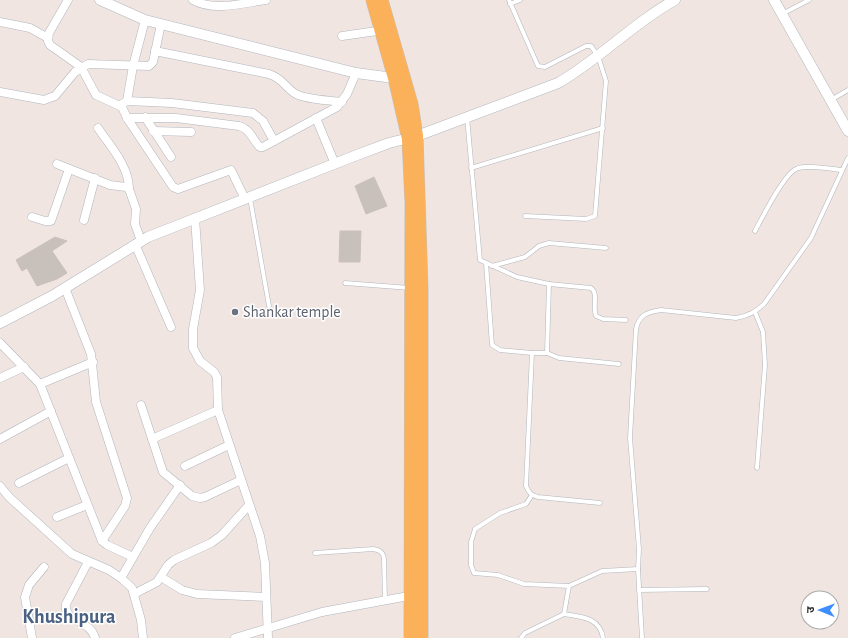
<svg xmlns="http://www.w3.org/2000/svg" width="848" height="638" viewBox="0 0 848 638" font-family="'Alegreya Sans','Noto Sans Devanagari',sans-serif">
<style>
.building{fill:#c8c1bb;stroke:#ccc1b9}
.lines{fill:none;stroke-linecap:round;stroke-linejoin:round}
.service-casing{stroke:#b0b6be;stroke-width:5}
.minor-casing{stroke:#b0b6be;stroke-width:9}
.tertiary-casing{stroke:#b0b6be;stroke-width:11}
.primary-casing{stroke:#c4c4c4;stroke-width:13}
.service{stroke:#fff;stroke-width:4}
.minor{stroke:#fff;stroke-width:8}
.tertiary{stroke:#fff;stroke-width:10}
.primary{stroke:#fbb05a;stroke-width:12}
.worship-dot{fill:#6b7280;stroke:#fff;stroke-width:1.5}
.labels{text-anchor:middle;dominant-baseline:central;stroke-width:3;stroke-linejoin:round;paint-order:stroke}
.worship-label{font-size:16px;fill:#5b616d;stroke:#fff;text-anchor:start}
.district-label{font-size:20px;font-weight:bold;fill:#4a6183;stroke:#fff}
</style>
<rect width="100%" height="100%" fill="#f0e5e0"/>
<g class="building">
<polygon points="374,177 387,206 366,214 355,186"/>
<polygon points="340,231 361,231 360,262 339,262"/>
<polygon points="55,237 67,241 52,251 67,273 57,279 37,286 27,268 22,271 16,260"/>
</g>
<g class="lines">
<g class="service-casing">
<g id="service">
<polyline points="509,0 538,66 545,67 586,46 591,46 598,56 606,81 595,216 586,219 525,216"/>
<polyline points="510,4 520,0"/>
<polyline points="782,14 809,0"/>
<polyline points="831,100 848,90"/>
<path d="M467 117 480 260 517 277 549 284 547 353H532L526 486C529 493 531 495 538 497L600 503"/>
<polyline points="471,168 603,128"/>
<polyline points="250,198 269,306"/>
<path d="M755 231C762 218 784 174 796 169 806 164 831 169 842 170"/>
<polyline points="486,263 492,345 500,350 532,353"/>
<polyline points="492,266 525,257 539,246 549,243 606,248"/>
<polyline points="345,283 410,288"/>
<path d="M549 284 591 288C599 294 592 307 596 316L603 319 626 320"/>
<polyline points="755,312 763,332 765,365 757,468"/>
<polyline points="547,353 559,358 619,364"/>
<polyline points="532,495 526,504 500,513 475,529 471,542 471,565 474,573 498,575 524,584 569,586 602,571 638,569"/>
<path d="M315 553 373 549C380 550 383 552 384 559L385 601"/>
<polyline points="639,590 707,589"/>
<path d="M564 614C581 617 600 617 603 638"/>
<polyline points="521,638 525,633 564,614 569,586"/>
<path d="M642 638 638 569 639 549 630 438 636 329C639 315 647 312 661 310L736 318C748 316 755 312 764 304L811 238 848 158"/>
</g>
</g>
<g class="minor-casing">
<g id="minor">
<polyline points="68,0 49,33 48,41 50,45 81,67 96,95 122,107"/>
<path d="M193 0C214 12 244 3 266 0"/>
<polyline points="0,22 30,28 48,38"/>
<polyline points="342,36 384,30"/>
<path d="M155 51 269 74C284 79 285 88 296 94 308 100 328 100 342 102"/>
<polyline points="0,92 44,100 55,96 75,72 88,64 149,66 153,62 161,24"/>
<polyline points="127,101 133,66 145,20"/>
<polyline points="145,117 171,157"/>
<path d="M127 118H176L239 126C251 129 252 140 260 147H263L337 107 347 94 356 73"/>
<polyline points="316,118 335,164"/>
<path d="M98 128C110 146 129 166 129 189"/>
<polyline points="153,131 191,132"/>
<polyline points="57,164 110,185 126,187 129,189 136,209 135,224 141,241"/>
<polyline points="245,199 231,170 178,189 173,187 127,118 122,107 122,104 127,101 172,103 253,113 263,121 274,141"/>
<polyline points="32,217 45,221 51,221 69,169"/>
<polyline points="195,218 200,290 193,329 193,348 200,361 214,372 217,377 218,410 260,536 265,563 268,638"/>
<polyline points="84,220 95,178"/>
<polyline points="135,244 171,327"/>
<polyline points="65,288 91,354 96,402 127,498 125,506 102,541"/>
<polyline points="0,343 40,384 93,362"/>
<polyline points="0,378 24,367"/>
<polyline points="40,384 102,541 107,545 133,557"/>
<polyline points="141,405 163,472 192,496 200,498 205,497 241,480"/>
<polyline points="0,439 51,411"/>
<polyline points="152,439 218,410"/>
<polyline points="185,466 229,445"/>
<polyline points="19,483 69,458"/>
<polyline points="0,486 9,497 72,554 109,570 121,578 132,588 141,620 143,638"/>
<polyline points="57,517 87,505"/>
<path d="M88 562 66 604C63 622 90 619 95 638"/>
<polyline points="161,577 182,590 197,594 266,597"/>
<polyline points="121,578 150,528 180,485"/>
<polyline points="134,594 157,582 168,565 174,560 211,543 222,535 249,505"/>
<polyline points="32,638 25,597 29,585 44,567"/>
<polyline points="235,638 322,612 414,595"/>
</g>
</g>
<g class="tertiary-casing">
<g id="tertiary">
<polyline points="100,0 145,20 356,73 401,79"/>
<polyline points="774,0 848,131"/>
<path d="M0 323 52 296 148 237 357 155 389 143 417 136 558 83C600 59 633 23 675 0"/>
</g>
</g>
<g class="primary-casing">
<g id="primary">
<polyline points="372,0 394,78 408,139 411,202 410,638"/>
<polyline points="382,0 412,104 417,136 422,289 422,638"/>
</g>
</g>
<use href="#service" class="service"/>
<use href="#minor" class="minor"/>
<use href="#tertiary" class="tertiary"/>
<use href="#primary" class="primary"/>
</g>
<circle class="worship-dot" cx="235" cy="312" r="4"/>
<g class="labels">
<g class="worship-label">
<text x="243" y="312">Shankar temple</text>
</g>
<g class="district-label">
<text x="69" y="617">Khushipura</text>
</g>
</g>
<g transform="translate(820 610) rotate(271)"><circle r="19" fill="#ffffff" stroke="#ababab"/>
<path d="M0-3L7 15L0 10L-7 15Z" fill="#3e8eff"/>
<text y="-6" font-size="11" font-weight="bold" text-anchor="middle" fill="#2e2e2e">उ</text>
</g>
</svg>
